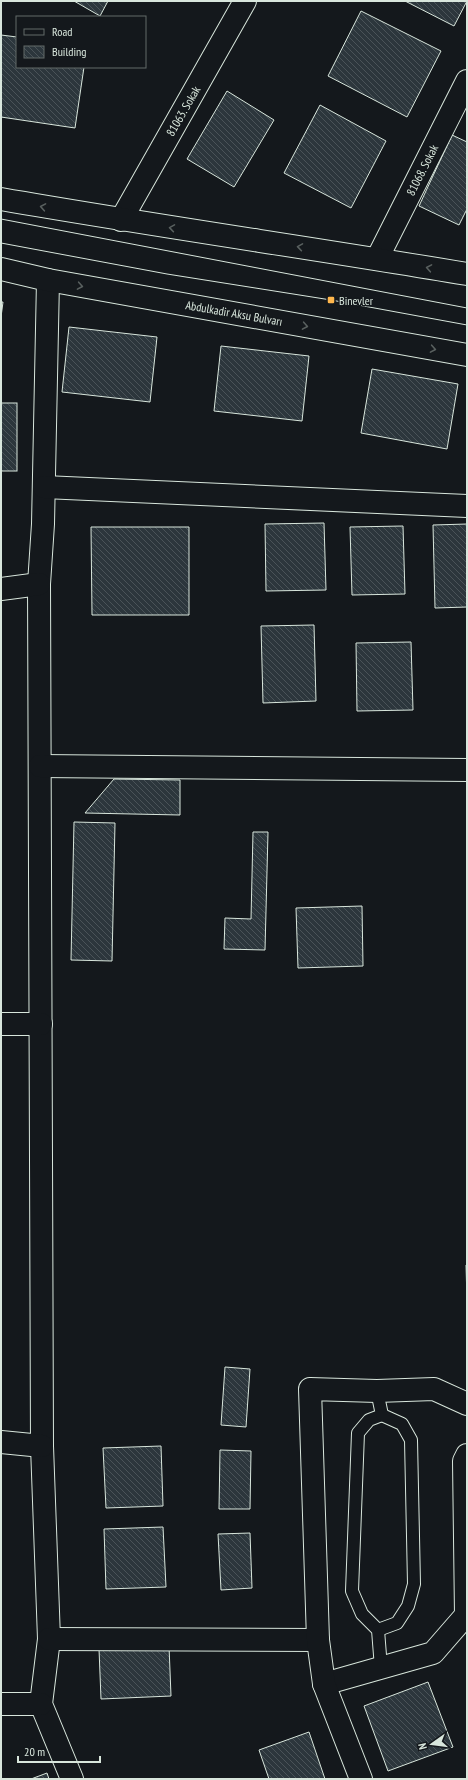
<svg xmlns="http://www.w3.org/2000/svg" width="468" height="1780" viewBox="0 0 468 1780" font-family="'PT Sans Narrow',sans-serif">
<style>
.building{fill:url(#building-back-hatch);stroke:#d8e6dc}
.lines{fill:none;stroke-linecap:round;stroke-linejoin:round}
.service-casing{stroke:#d8e6dc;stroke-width:14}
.minor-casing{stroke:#d8e6dc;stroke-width:24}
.primary-casing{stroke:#d8e6dc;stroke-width:24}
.service{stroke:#14181c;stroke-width:12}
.minor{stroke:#14181c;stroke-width:22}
.primary{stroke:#14181c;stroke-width:22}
.tram{stroke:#d8e6dc;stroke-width:1}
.oneway{stroke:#59605f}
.poi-dot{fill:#ffb74d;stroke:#14181c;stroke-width:1.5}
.labels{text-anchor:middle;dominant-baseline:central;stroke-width:3;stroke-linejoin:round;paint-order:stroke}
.street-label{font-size:12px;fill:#d8e6dc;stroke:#14181c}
.poi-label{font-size:12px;fill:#d8e6dc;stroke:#14181c;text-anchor:start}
</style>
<defs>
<pattern id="building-back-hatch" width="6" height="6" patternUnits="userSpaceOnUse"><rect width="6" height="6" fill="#2c363c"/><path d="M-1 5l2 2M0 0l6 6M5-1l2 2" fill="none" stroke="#4a5358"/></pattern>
</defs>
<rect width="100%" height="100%" fill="#14181c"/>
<g class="building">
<polygon points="74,1 108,1 100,16"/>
<polygon points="405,1 467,1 454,26"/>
<polygon points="361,11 441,51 407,117 328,76"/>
<polygon points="1,35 17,37 17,67 84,67 75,128 1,117"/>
<polygon points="227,91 274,120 234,187 187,159"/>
<polygon points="320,105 386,141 351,208 284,173"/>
<polygon points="452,135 467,142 467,209 459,225 419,206"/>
<polygon points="1,302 3,302 1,317"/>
<polygon points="69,327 157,337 150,402 62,392"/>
<polygon points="221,346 309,356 302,421 214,411"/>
<polygon points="372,369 458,384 447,449 361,433"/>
<rect x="1" y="403" width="16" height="68"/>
<polygon points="324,523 326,590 266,591 265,524"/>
<polygon points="467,524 467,607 435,608 433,525"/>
<polygon points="403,526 405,594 352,595 350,527"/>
<polygon points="91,527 189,527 189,615 92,615"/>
<polygon points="314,625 316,701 263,703 261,626"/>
<polygon points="411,642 413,710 357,711 356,643"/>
<polygon points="114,779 180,780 180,815 85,813"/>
<polygon points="74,822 115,823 112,961 71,960"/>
<polygon points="253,832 268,832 265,950 224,949 225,918 251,919"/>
<polygon points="362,906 363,966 298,968 296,908"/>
<polygon points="466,1265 467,1265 467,1301"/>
<polygon points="225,1367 250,1369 246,1427 221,1425"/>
<polygon points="161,1446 163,1506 106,1508 103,1448"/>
<polygon points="220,1450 251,1451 250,1509 219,1509"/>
<polygon points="163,1527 166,1587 106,1589 104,1529"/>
<polygon points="250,1533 252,1588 221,1590 218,1534"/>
<polygon points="169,1646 171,1696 101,1699 99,1649"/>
<polygon points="428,1682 453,1747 388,1771 364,1706"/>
<polygon points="309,1732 325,1779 269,1779 259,1750"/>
<polygon points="47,1773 49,1779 31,1779"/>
</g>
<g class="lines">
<g class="service-casing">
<g id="service">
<polyline points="377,1391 382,1415 369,1420 358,1433 352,1591 362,1614 378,1630 381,1668"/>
<polyline points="378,1630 397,1623 408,1606 414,1584 411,1440 402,1424 382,1415"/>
</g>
</g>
<g class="minor-casing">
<g id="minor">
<polyline points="121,220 245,1"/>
<polyline points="377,259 467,81"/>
<polyline points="48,280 43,524 39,584 42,1446 49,1639 41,1704 72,1779"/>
<polyline points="44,487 467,506"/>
<polyline points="1,589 39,584"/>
<polyline points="40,766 467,770"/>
<polyline points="1,1024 41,1024"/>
<polyline points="1,1442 42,1446"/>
<polyline points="49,1639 318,1640"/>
<polyline points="324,1684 433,1653 466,1615 464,1461 467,1455"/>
<polyline points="1,1704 41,1704"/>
<polyline points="361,1779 324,1684 318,1640 310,1389 377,1391 434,1389 467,1404"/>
</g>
</g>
<g class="primary-casing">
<g id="primary">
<path d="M1 199C156 226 312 248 467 274"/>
<polyline points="1,269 48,280 467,355"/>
</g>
</g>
<use href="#service" class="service"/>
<use href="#minor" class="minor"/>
<use href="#primary" class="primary"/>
<g class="tram">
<polyline points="1,219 467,308"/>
<polyline points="1,243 167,274 331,300 467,325"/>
</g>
</g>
<defs><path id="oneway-chevron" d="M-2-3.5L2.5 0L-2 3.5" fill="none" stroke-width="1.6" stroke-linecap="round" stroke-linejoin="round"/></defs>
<g class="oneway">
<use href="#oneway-chevron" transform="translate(43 207) rotate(-170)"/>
<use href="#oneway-chevron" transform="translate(172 228) rotate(-171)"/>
<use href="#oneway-chevron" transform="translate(300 247) rotate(-171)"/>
<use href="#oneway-chevron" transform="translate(429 268) rotate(-170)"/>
<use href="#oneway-chevron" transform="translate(80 286) rotate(10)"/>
<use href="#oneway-chevron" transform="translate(305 326) rotate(10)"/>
<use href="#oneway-chevron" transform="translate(433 349) rotate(10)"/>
</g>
<rect class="poi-dot" x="327" y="296" width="8" height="8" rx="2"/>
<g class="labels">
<g class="street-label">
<text transform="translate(183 111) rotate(-60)">81063. Sokak</text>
<text transform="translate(422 170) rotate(-63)">81068. Sokak</text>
<text transform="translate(234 313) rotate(10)">Abdulkadir Aksu Bulvarı</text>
</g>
<g class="poi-label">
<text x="339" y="300">Binevler</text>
</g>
</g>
<rect width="468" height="1780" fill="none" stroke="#d8e6dc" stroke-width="4"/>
<rect x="16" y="16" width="130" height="52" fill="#14181c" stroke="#626a69"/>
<rect x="24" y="29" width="20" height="6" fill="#14181c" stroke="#626a69"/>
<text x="52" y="36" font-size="12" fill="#d8e6dc">Road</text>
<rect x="24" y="46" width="20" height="12" fill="url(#building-back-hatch)" stroke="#626a69"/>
<text x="52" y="56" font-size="12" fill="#d8e6dc">Building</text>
<g transform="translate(432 1744) rotate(256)" stroke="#14181c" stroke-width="3" paint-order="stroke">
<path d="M0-3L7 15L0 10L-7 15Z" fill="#d8e6dc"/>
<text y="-6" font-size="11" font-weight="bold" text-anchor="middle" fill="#d8e6dc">N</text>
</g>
<path d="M18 1756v6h82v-6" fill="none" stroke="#d8e6dc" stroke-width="2"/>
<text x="24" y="1756" font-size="12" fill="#d8e6dc" stroke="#14181c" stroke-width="3" paint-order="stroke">20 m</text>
</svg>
